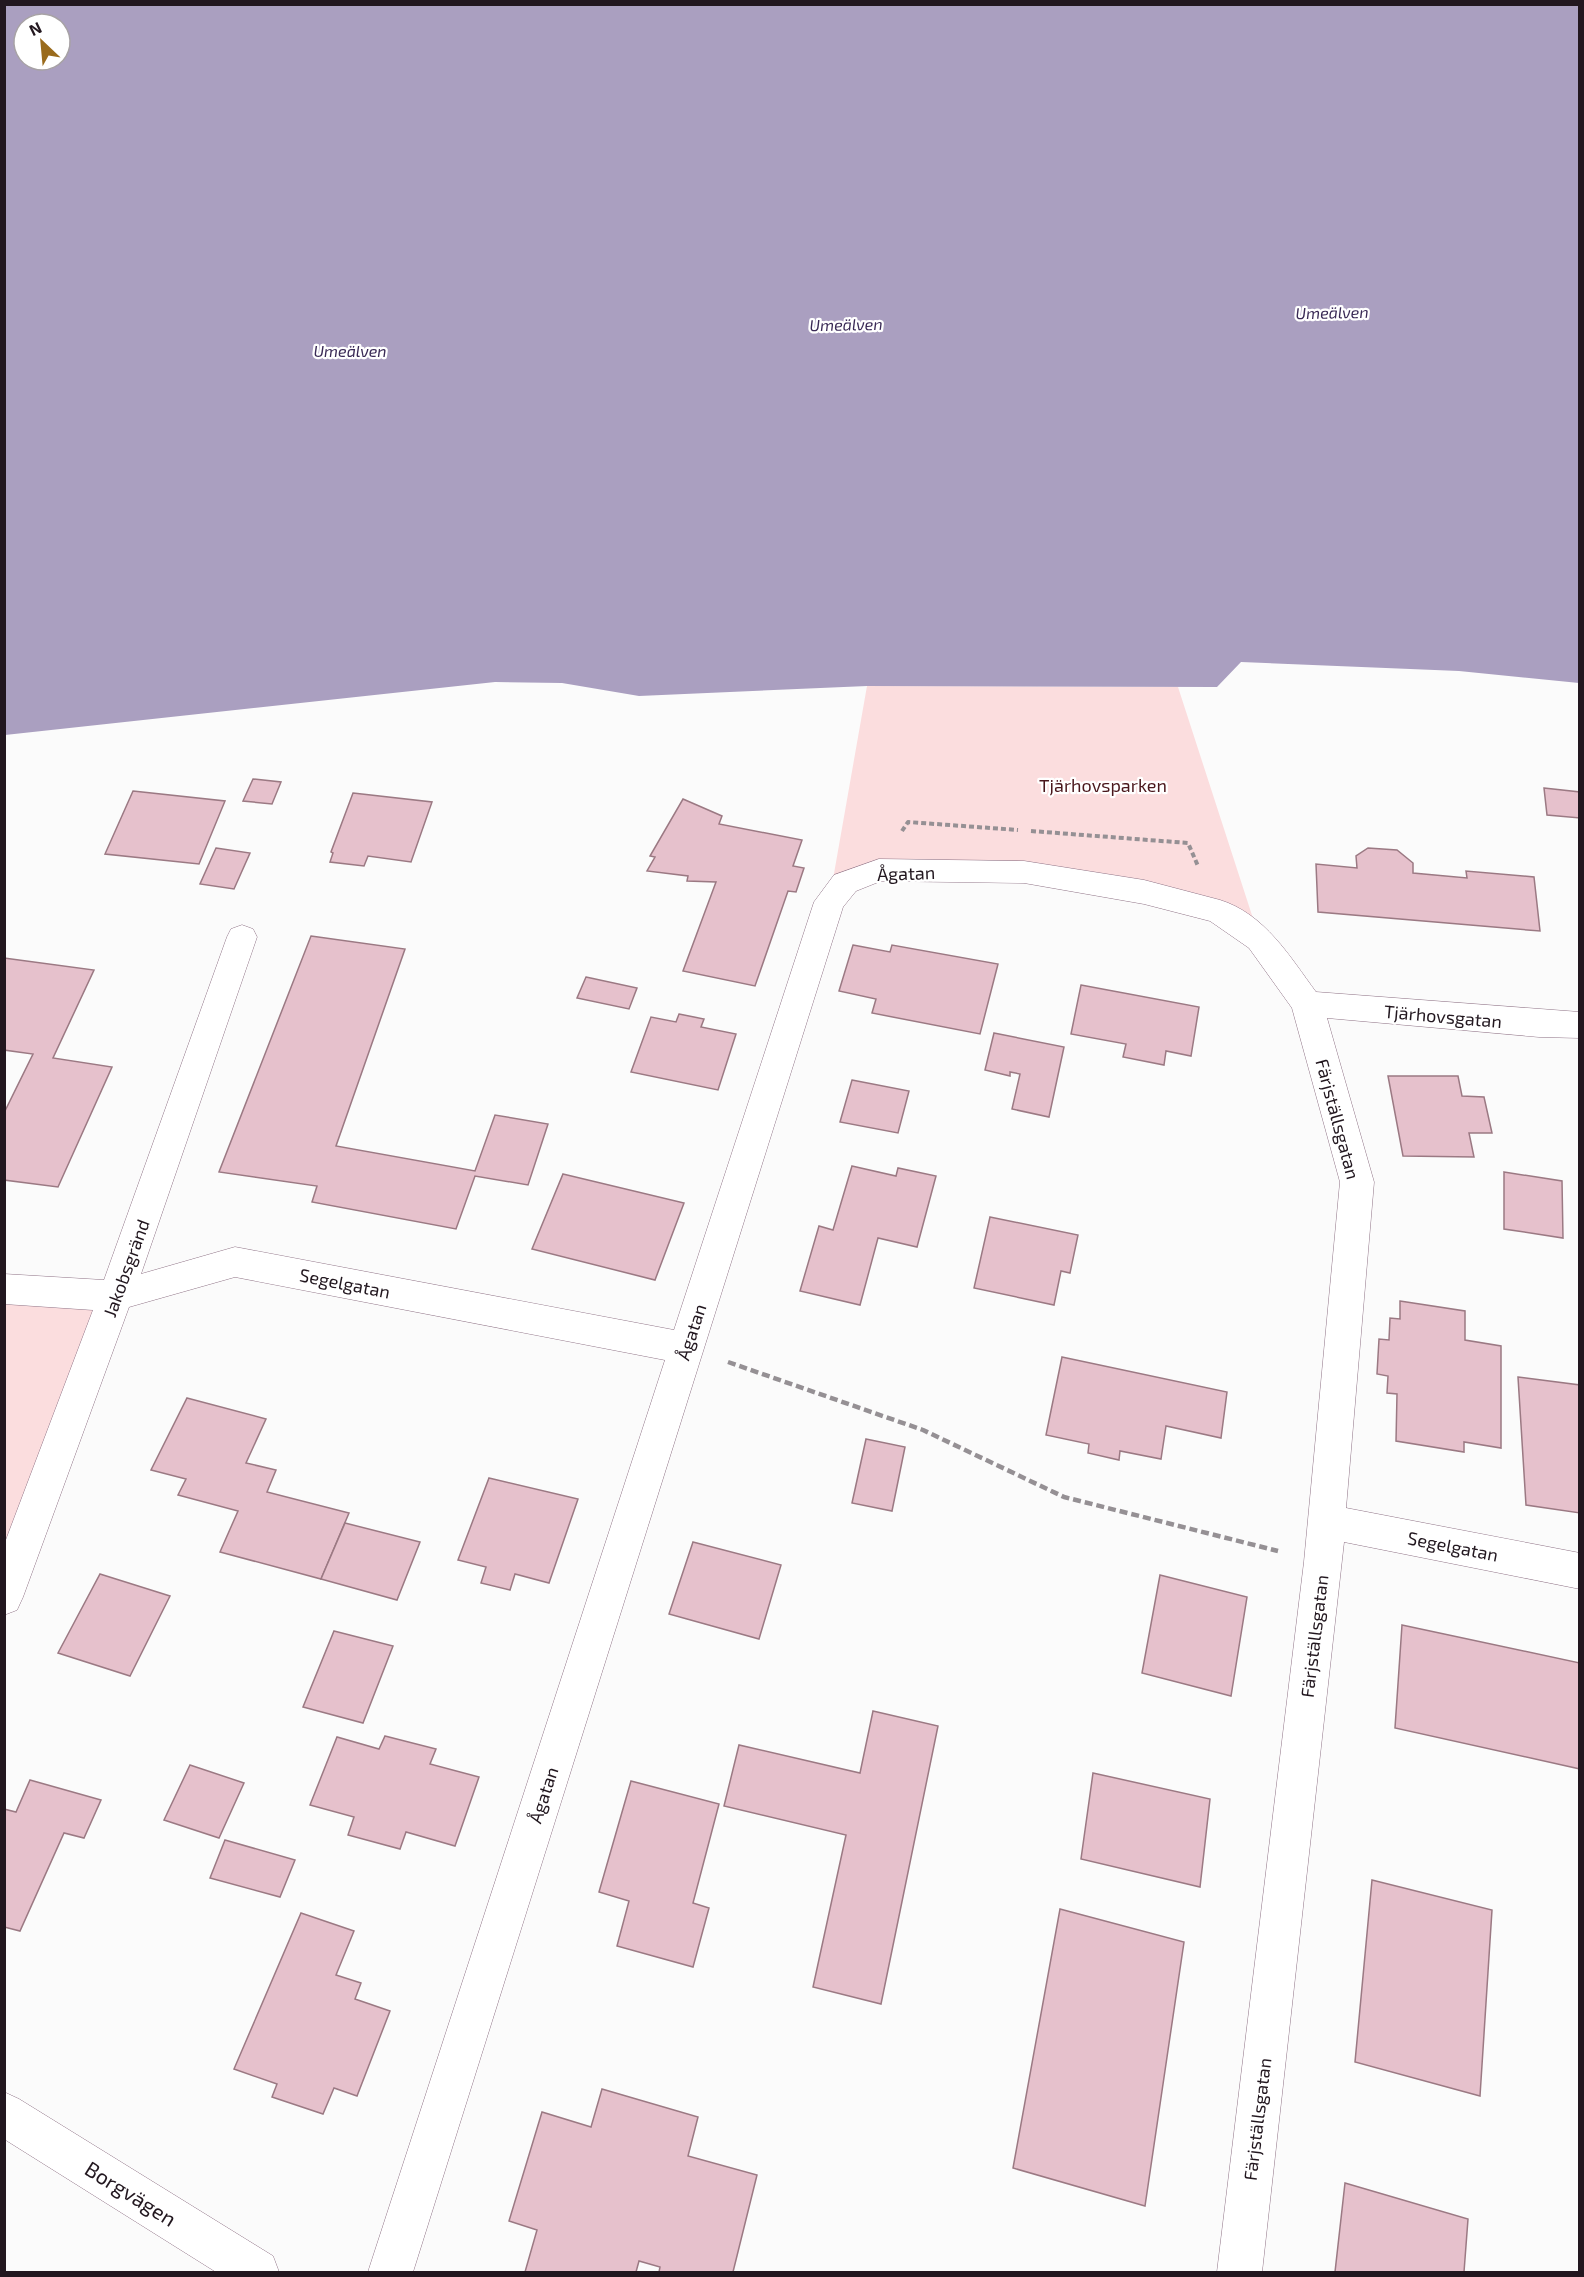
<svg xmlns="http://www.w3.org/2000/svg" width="1584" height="2277" viewBox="0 0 1584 2277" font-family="'Exo 2',sans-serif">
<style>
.green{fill:#fbddde}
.water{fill:#aa9fc0;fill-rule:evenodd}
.building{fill:#e6c1cc;stroke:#9b7983;stroke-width:1.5}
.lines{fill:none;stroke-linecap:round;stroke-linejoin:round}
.street-casing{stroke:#907487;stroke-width:1}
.path-far1{stroke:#959094;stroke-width:4;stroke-dasharray:5 3;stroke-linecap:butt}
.path{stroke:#959094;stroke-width:4.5;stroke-dasharray:8 4;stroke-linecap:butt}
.street{fill:#fff;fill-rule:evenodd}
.labels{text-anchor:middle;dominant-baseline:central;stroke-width:4.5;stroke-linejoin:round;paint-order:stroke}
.far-water-label{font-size:16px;font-style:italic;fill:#392955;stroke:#fff}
.park-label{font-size:18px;fill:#4a171c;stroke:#fff}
.street-label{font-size:18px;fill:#22171f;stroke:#fff}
.near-street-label{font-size:21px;fill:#22171f;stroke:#fff}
</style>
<rect width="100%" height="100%" fill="#fbfbfb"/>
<g class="green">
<polygon points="867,686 1178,687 1260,940 1144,892 879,870 829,902"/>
<polygon points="5,1289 116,1296 5,1597"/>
</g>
<path class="water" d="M4 5H1579V683L1459 671 1241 662 1217 687 867 686 639 696 562 683 495 682 5 735ZM24 24H60V60H24Z"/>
<g class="building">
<polygon points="253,779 281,782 272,804 243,801"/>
<polygon points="1544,788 1580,792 1580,818 1547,815"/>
<polygon points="133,791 225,801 199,864 105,854"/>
<polygon points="353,793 432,802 411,862 368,856 364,866 330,862 333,853 331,852"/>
<polygon points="683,799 722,816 719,824 802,840 793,866 804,868 796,892 788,891 755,986 683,971 716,882 687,881 688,876 647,871 655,857 650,856"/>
<polygon points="216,848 250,853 234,889 200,884"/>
<polygon points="1368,848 1397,850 1413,863 1413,873 1467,878 1466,871 1534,877 1540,931 1318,912 1316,864 1357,868 1356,856"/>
<polygon points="311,936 405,949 336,1146 475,1171 495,1115 548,1124 528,1185 475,1176 456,1229 312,1202 317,1186 219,1172"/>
<polygon points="853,945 890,952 892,945 998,964 980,1034 872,1013 876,999 839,991"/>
<polygon points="4,958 94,970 53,1058 112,1067 58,1187 4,1180 4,1113 33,1054 4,1050"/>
<polygon points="586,977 637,988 629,1009 577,998"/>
<polygon points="1081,985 1199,1007 1191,1056 1166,1051 1164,1065 1123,1057 1126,1044 1071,1034"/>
<polygon points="679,1014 704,1019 701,1027 736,1034 718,1090 631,1072 651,1017 676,1022"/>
<polygon points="994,1033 1064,1047 1049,1117 1012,1109 1020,1074 1010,1072 1010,1076 985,1070"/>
<polygon points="1388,1076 1458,1076 1462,1096 1484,1097 1492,1133 1469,1133 1474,1157 1403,1156"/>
<polygon points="852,1080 909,1091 898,1133 840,1122"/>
<polygon points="852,1166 896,1176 898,1168 936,1176 917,1247 878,1238 860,1305 800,1291 819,1226 833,1230"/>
<polygon points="1504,1172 1562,1181 1563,1238 1504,1229"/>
<polygon points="563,1174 684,1203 655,1280 532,1249"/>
<polygon points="990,1217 1078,1235 1070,1273 1061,1271 1054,1305 974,1288"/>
<polygon points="1400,1301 1465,1311 1465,1340 1501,1346 1501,1448 1464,1442 1464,1452 1396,1441 1397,1394 1387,1393 1388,1376 1377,1374 1379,1339 1389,1340 1390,1318 1400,1319"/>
<polygon points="1062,1357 1227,1392 1221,1438 1166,1426 1161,1459 1120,1451 1119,1460 1088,1453 1089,1444 1046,1435"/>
<polygon points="1518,1377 1580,1385 1580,1513 1526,1505"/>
<polygon points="187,1398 266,1419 246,1463 276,1470 267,1492 349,1513 321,1579 220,1552 238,1511 178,1495 186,1479 151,1470"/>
<polygon points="866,1439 905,1447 892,1511 852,1503"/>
<polygon points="489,1478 578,1499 549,1583 515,1574 510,1590 481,1583 486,1567 458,1560"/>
<polygon points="345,1523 420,1542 397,1600 321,1579"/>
<polygon points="693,1542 781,1565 759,1639 669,1614"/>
<polygon points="100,1574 170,1596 130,1676 58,1653"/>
<polygon points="1160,1575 1247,1597 1231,1696 1142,1673"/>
<polygon points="1402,1625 1580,1663 1580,1769 1395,1728"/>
<polygon points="334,1631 393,1646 363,1723 303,1707"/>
<polygon points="873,1711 938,1726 881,2004 813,1987 846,1835 724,1806 739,1745 860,1773"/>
<polygon points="385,1736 436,1749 430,1764 479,1777 455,1846 406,1832 400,1849 348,1835 354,1817 310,1805 337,1737 379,1749"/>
<polygon points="190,1765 244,1783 219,1838 164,1820"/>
<polygon points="1093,1773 1210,1799 1200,1887 1081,1859"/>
<polygon points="30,1780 101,1800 84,1838 64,1833 20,1931 4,1927 4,1809 16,1812"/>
<polygon points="631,1781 719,1804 693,1903 709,1908 693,1967 617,1946 629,1901 599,1892"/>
<polygon points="225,1840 295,1860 280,1897 210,1878"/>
<polygon points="1372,1880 1492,1910 1480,2096 1355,2062"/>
<polygon points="1060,1909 1184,1942 1145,2206 1013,2168"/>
<polygon points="301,1913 354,1931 336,1975 361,1983 355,1999 390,2011 357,2096 334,2088 323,2114 272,2097 277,2084 234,2069"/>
<polygon points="602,2089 698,2117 688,2156 757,2175 733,2272 659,2272 660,2267 639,2261 636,2272 525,2272 537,2230 509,2221 542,2112 591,2127"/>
<polygon points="1345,2183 1468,2219 1464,2272 1335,2272"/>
</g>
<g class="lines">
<g class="street-casing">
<g id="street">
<path d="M879 859 1024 861 1144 880 1220 900C1265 914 1290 957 1316 992L1580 1012V1038L1539 1037 1327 1018 1374 1182 1346 1508 1580 1553V1589L1344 1542 1262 2272H1217L1304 1562 1340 1182 1292 1008 1249 948 1210 921 1144 904 1024 883 881 881 856 891 843 907 413 2272H368L665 1360 235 1277 129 1307 23 1597 17 1610 4 1615V1545L93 1310 4 1304V1274L104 1280 227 937 231 929 242 925 253 929 257 937 141 1274 235 1247 674 1330 814 902 834 875Z"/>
<polygon points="4,2092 19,2099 273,2256 279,2272 216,2272 4,2139"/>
</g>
</g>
<g class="path-far1">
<polyline points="902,831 908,822 1018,830"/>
<polyline points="1031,831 1188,843 1198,866"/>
</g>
<polyline class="path" points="728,1362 923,1430 1064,1497 1278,1551"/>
<use href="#street" class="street"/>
</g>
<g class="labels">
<g class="far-water-label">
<text transform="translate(1332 312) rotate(-1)">Umeälven</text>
<text transform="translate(846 324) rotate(-1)">Umeälven</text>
<text x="350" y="350">Umeälven</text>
</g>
<g class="park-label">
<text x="1103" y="785">Tjärhovsparken</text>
</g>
<g class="street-label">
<text transform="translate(906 873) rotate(-2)">Ågatan</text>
<text transform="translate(1443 1016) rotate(5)">Tjärhovsgatan</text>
<text transform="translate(1338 1119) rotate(75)">Färjställsgatan</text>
<text transform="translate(126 1268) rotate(-70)">Jakobsgränd</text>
<text transform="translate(345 1283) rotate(11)">Segelgatan</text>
<text transform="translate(691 1332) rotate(-72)">Ågatan</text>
<text transform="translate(1453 1546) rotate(11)">Segelgatan</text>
<text transform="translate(1314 1636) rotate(-83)">Färjställsgatan</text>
<text transform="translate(543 1795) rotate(-72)">Ågatan</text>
<text transform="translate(1257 2119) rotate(-83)">Färjställsgatan</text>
</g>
<g class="near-street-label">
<text transform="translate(131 2193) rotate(32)">Borgvägen</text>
</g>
</g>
<rect width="1584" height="2277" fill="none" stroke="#22171f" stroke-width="12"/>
<g transform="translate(42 42) rotate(334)"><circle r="28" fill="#ffffff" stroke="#a7a2a5" stroke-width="1.5"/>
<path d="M0-4.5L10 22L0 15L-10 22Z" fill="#9a6b1c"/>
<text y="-9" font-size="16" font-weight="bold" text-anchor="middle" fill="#22171f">N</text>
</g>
</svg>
